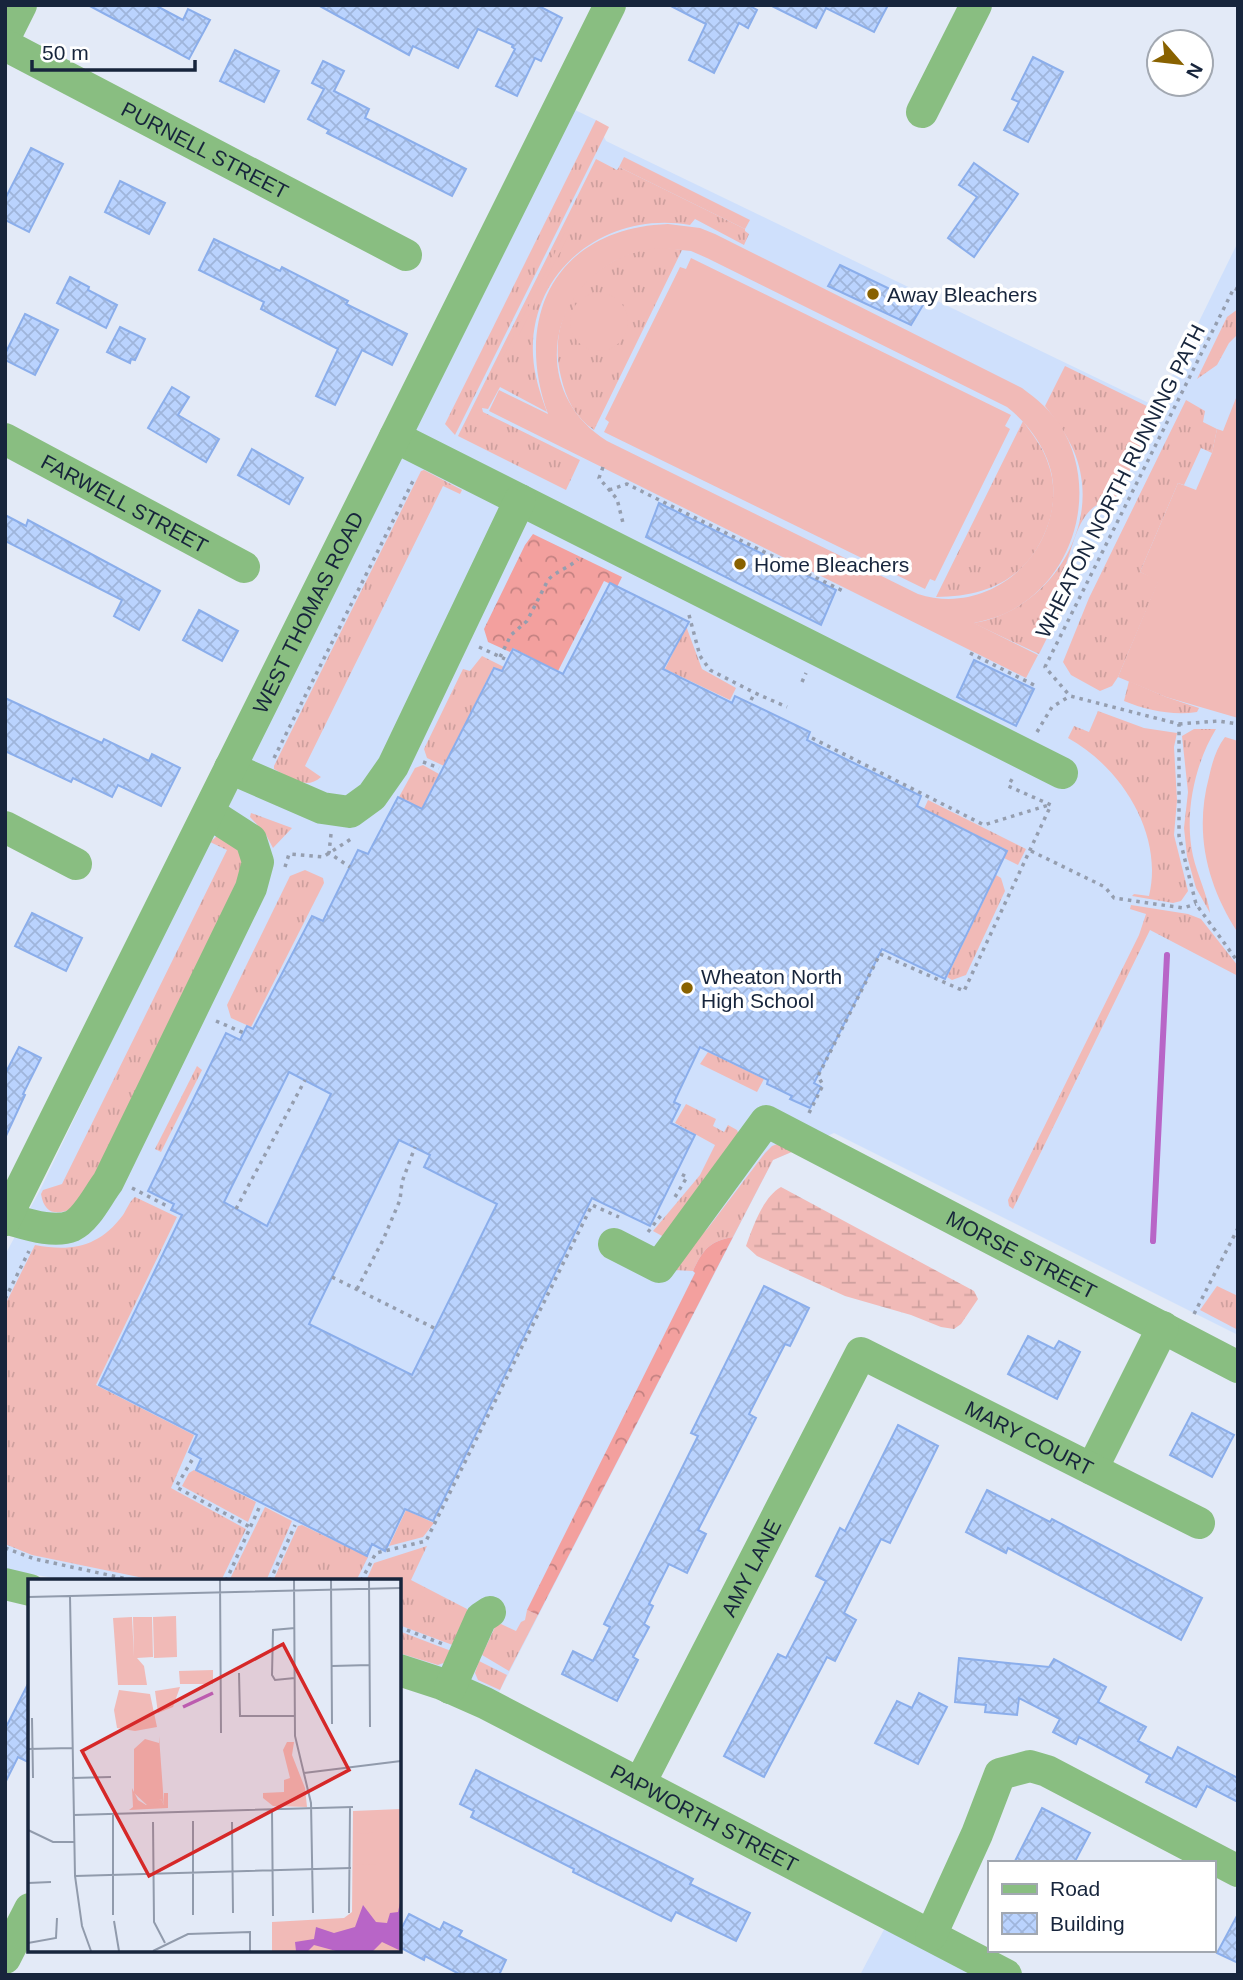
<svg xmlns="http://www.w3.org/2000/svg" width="1243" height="1980" viewBox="0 0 1243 1980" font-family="Arial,sans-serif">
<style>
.built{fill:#cfe0fc}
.grass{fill:url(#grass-tufts)}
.forest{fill:url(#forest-crowns)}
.wetland{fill:url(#wetland-marsh)}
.pitch{fill:#f1bab7;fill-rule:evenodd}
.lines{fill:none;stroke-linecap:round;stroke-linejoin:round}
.stream{stroke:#b865c7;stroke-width:6}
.building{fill:url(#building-cross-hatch);stroke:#8baeeb;stroke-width:2;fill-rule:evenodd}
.path{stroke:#959eaf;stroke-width:3.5;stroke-dasharray:3.5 5;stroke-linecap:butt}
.minor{stroke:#89be81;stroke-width:32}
.poi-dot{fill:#896200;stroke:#fff;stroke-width:2.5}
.labels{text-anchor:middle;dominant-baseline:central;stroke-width:7;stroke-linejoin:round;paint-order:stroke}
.street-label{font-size:21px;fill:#17253c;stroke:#fff}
.poi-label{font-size:21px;fill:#17253c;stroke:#fff;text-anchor:start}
.inset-river{fill:none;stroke:#b865c7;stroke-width:3.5}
.inset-road{fill:none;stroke:#919bac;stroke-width:2}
.view{fill:#d62828;fill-opacity:0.15;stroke:#d62828;stroke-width:3.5}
.inset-edge{fill:none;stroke:#17253c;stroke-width:3.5}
</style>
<defs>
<pattern id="grass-tufts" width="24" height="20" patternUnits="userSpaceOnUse" patternTransform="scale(1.75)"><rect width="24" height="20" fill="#f1bab7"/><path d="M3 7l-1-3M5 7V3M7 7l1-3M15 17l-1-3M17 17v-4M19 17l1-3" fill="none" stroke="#cea09e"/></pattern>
<pattern id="forest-crowns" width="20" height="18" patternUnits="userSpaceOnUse" patternTransform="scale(1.75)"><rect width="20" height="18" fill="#f3a09e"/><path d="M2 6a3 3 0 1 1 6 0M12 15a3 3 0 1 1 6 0" fill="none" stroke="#c48282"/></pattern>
<pattern id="wetland-marsh" width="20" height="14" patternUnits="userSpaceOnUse" patternTransform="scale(1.75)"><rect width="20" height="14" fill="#f1bab7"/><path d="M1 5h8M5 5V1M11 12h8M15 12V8" fill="none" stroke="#cea09e"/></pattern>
<pattern id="building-cross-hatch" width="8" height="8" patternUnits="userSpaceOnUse" patternTransform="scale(1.75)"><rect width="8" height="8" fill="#bad3fe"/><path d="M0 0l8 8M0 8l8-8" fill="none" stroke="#9fb5db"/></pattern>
</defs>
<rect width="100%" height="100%" fill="#e3eaf7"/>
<g class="built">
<polygon points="575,110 596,120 606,141 1157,407 1238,242 1238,1335 834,1133 773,1160 499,1692 399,1656 399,1581 73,1581 5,1570 5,1255 41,1188 207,842"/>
<polygon points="888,1922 989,1975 860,1975"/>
</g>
<g class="grass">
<polygon points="596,120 609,127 455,435 445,424"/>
<path d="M596 159 617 170 619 167 745 229V231L749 234 744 245 695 219 690 225C608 210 529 269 533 355 534 375 540 393 547 412L500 387 488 409 482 408 483 412 580 460 566 490 458 436Z"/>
<path d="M661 247 682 250 594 430C575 417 566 399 561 377 544 309 594 253 661 247Z"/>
<polygon points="1238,309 1238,334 1229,343 1217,365 1197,379 1227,317"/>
<path d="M1065 366 1159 412 1112 506 1105 502C1079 508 1074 544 1065 567L1066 572 1076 580 1039 654 973 623C1037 614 1089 548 1082 483 1079 452 1064 430 1045 406Z"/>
<polygon points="1186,400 1205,411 1203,422 1217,429 1212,453 1201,448 1184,485 1178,483 1140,572 1159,580 1118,677 1112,686 1100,691 1071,675 1063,662 1089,598"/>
<path d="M1023 421C1032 434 1043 447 1048 463 1055 481 1055 503 1049 522 1031 576 991 597 936 597Z"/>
<path d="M424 470 462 490 460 494 443 486 305 766 321 777C306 791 289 777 274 769V766L421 471Z"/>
<polygon points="686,626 702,669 736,688 730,700 665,669"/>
<polygon points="482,656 504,667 502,671 493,668 444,766 427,758 424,749 463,669 470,671"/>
<path d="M1129 681 1166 697 1199 708 1197 712C1173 716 1146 710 1124 701Z"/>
<path d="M1098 711 1144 728 1177 733 1174 747 1177 800 1174 835 1188 891 1181 901 1173 903 1132 896 1134 894 1149 896C1164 834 1121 767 1068 738L1074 726 1089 732Z"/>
<path d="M1194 729H1216C1194 765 1184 815 1193 856 1197 874 1208 897 1210 913L1196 888 1187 856 1184 828 1188 792 1182 736Z"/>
<polygon points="423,765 439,774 422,809 399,797 415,768"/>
<polygon points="928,800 1026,849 1018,865 1004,858 1007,850 924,809"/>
<polygon points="251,813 292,828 273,848 265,833 250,817"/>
<path d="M217 836 248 857 89 1201C71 1209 46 1225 41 1194L43 1190 62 1184 227 850 210 842Z"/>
<polygon points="305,870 323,878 324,883 251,1027 231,1018 227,1005 290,876"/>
<polygon points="996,875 1001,878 1005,891 966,975 952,980 947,977"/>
<polygon points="1131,905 1188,914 1201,919 1238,966 1238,976 1150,930 1013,1209 1009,1206 1008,1200 1139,935 1146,914 1130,909"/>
<polygon points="708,1052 764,1079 757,1092 700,1064"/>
<polygon points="197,1066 202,1070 161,1152 155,1149"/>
<polygon points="686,1104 716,1119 713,1126 724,1132 728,1125 737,1130 739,1135 664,1237 653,1231 700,1175 715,1145 675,1123"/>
<path d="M780 1143 794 1151 773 1160 733 1237C710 1241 703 1249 693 1271L674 1270 679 1259 708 1228 765 1153 772 1146Z"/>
<path d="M135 1197 177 1217 96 1385 194 1435 171 1488 246 1529 221 1581H158L32 1555 5 1544V1305L35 1245C72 1252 99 1247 123 1215 127 1209 129 1202 135 1197Z"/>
<polygon points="1217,1286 1238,1296 1238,1330 1200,1310"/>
<polygon points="194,1470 256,1502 248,1522 182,1486 189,1473"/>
<polygon points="265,1507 292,1521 266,1581 229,1581"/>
<polygon points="406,1510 434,1523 423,1537 389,1546"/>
<polygon points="302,1525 368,1557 356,1581 273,1581 298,1526"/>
<polygon points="427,1546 411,1580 467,1609 470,1615 458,1647 399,1625 399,1581 366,1581 374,1563"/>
<polygon points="527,1610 538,1615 509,1671 482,1655 496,1625 501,1624 516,1631 521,1622 525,1620"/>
<polygon points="399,1631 446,1649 454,1652 449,1661 438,1665 399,1653"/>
<polygon points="479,1661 507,1675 500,1690 478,1680 475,1673"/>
</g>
<g class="forest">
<polygon points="533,534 622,577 617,587 604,581 557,673 542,667 543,664 513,648 510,652 488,642 484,629 525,545"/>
<path d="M733 1237 538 1615 527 1610 695 1273 693 1271C703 1249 710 1241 733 1237Z"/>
</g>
<path class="wetland" d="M781 1187 974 1291 978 1299 961 1324 954 1329 941 1327 911 1315 845 1296 757 1256 746 1246C753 1227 763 1197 781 1187Z"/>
<g class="pitch">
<polygon points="624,157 750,220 745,229 619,167"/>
<polygon points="571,220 575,222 505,363 501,362"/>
<path d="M668 224 700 228 715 234 1022 388C1037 399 1050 410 1060 425 1099 486 1077 573 1014 609 1002 616 988 620 974 623L1038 655 1026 678 489 411 499 390 548 414C512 314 558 228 668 224ZM661 248 691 251 707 258 1007 407C1030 425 1051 454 1053 484 1058 556 989 617 918 594L607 441C517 384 556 256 661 248Z"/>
<polygon points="691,258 1011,415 1005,426 1010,429 935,581 930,579 925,589 604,432 609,422 605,419 680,267 686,269"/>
<circle cx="599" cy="322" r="29"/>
<polygon points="1238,393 1238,718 1166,697 1118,677 1158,581 1140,572 1178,483 1196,490 1212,453 1217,429 1223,431"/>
<path d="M1225 737 1238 741V933C1207 885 1194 833 1209 777 1212 763 1216 749 1225 737Z"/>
</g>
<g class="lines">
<polyline class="stream" points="1153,1241 1167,955"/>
</g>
<g class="building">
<polygon points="88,5 155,5 183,20 188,9 210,20 189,59"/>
<polygon points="318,5 537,5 562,18 541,61 535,58 517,96 496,86 515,49 512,47 513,45 478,29 458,68 413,46 409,55"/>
<polygon points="669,5 748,5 757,10 748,28 739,23 714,73 689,60 706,24"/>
<polygon points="770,5 888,5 874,32 826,8 816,28"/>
<polygon points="235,50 279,71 264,102 220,81"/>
<polygon points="1033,57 1063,72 1028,142 1004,130 1019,102 1012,99"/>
<polygon points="323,61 344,71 334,91 369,109 365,118 466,169 452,196 327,133 329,130 308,119 324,89 312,83"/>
<polygon points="31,148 63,164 29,232 5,220 5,199"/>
<polygon points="974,163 1018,194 974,257 948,238 977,197 959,185"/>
<polygon points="120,181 165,203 149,234 105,212"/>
<polygon points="214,239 280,271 282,267 348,301 346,304 407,334 392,365 362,350 335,405 316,396 338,349 261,309 264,302 199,270"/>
<polygon points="840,265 923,305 911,325 828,286"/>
<polygon points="70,277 89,287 88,290 117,305 106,328 57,303"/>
<polygon points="25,314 58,330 35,375 5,360 5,354"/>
<polygon points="120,327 145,339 135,360 131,359 130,363 107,352"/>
<polygon points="172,387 189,397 178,415 219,439 206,462 148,428"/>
<polygon points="252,449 303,478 289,504 238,475"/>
<polygon points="659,503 836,590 821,625 646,537"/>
<polygon points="5,515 26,526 28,520 160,591 139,630 114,616 122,600 5,541"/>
<path d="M610 583 689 622 663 669 732 703 735 696 810 732 807 740 921 796 917 806 1007 851 945 979 882 949 814 1083 821 1087 810 1108 790 1099 792 1096 767 1084 768 1080 700 1047 674 1102 680 1105 671 1123 695 1135 650 1226 592 1198 433 1521 405 1509 385 1551 372 1544 367 1556 196 1470 201 1459 189 1452 197 1435 99 1385 182 1215 171 1210 174 1204 148 1191 226 1033 240 1040 247 1026 253 1029 312 916 323 921 358 850 368 854 398 797 422 809 494 668 502 671 513 649 563 674ZM289 1072 331 1094 267 1226 224 1202ZM399 1140 430 1155 424 1167 497 1204 412 1375 309 1324Z"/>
<polygon points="199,610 238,631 222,661 183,640"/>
<polygon points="974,660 1034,689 1016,726 957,697"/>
<polygon points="5,698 102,743 104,739 149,761 152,754 180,768 161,806 118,785 112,797 73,778 71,782 5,751"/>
<polygon points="32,913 82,938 66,971 15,946"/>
<polygon points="19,1047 41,1058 23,1094 25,1095 5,1138 5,1074"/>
<polygon points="764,1286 809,1308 790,1346 785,1344 749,1414 756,1418 698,1530 706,1534 687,1573 669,1564 649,1604 653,1606 644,1624 649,1627 633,1657 638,1660 617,1701 562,1674 573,1651 593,1661 610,1627 604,1624 698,1436 691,1433"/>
<polygon points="1028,1336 1054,1349 1059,1341 1080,1352 1057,1399 1008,1374"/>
<polygon points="1192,1413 1234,1435 1212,1477 1170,1455"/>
<polygon points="898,1425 938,1446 890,1543 881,1539 844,1613 856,1620 835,1661 827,1657 764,1777 724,1756 778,1654 786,1658 826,1581 816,1576 840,1528 845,1531"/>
<polygon points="987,1490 1050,1522 1052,1519 1202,1598 1181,1640 1008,1548 1006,1553 966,1532"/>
<polygon points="959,1658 1049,1667 1054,1659 1106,1687 1098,1702 1146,1727 1138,1741 1172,1759 1178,1747 1238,1778 1238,1802 1207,1786 1196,1807 1146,1782 1150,1775 1079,1737 1076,1744 1053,1732 1060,1719 1019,1698 1017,1715 985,1712 986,1705 955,1702"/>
<polygon points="30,1680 30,1763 18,1757 5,1783 5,1729"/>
<polygon points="919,1693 947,1707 918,1764 875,1743 897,1701 912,1708"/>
<polygon points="476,1770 693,1879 690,1884 750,1913 736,1941 676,1912 671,1921 573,1872 574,1869 471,1817 474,1811 460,1804"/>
<polygon points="1042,1808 1090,1833 1074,1863 1014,1863"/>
<polygon points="409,1914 440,1930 444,1922 462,1931 459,1936 506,1960 499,1975 461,1975 425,1956 424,1960 399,1947 399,1933"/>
<polygon points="1238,1914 1238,1963 1217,1953"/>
</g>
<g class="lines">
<g class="path">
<polyline points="1238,290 1234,288 1045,667 1070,696 1179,724 1179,836 1196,904 1238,962"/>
<polyline points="603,467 599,478 617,499 623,523"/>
<polyline points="609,490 627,484 845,592"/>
<polyline points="689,615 700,656 710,670 755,693"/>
<polyline points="479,647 505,659"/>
<polyline points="970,653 1034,685"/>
<path d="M500 657 511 635 527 621 548 580C556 571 569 568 578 559"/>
<polyline points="802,682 806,673"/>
<polyline points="751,700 755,693 787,707"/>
<polyline points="1179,724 1218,721 1238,724"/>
<polyline points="1037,732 1052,707 1070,696"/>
<polyline points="812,738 984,825 1049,805"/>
<polyline points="274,758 415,477"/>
<polyline points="423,762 439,768"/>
<polyline points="331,834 329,853 350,867"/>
<polyline points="1031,851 1105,887 1114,898 1183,908 1196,904"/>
<polyline points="285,867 289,854 323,857 351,839"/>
<polyline points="216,1021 244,1033"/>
<polyline points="809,1113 823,1085 818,1076 880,954 964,991 1051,805 1008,786 1014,776"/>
<polyline points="132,1188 167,1206"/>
<polyline points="675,1197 687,1177 681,1174"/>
<polyline points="236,1209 305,1080"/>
<polyline points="648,1232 662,1214"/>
<polyline points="332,1277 436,1329"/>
<polyline points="357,1289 383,1240 400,1200 402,1182 415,1147"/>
<polyline points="5,1299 29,1251"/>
<polyline points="1194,1314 1238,1228"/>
<polyline points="192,1460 176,1487 250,1527"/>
<polyline points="5,1548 35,1559 136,1581"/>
<polyline points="226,1581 259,1508"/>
<polyline points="270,1581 295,1525"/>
<polyline points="361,1581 376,1553 426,1541 592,1205 619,1217"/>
<polyline points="399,1627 443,1644"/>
</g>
<g class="minor">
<polyline points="5,37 21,5"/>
<path id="s1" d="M5 45 406 255"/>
<polyline points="922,112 976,5"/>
<polyline points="395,437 1062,773"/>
<path id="s2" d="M5 439 244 567"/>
<polyline points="230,768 322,808 350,812 372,796 393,766 520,500"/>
<polyline points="5,827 76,864"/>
<path d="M5 1218C24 1223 53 1234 72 1226 87 1219 98 1195 108 1182L251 888 258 862 251 840 209 813"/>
<path id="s3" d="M5 1220 610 5"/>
<path id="s4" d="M614 1244 659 1267 766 1121 1238 1367"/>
<polyline points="1092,1469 1163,1327"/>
<polyline points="5,1584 30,1590"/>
<path id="s5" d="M399 1670 442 1684 485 1703 1006 1975"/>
<polyline points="450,1688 481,1618 490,1612"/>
<path id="s6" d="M640 1783 861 1353 1199 1523"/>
<polyline points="931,1935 977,1834 1000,1774 1030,1766 1047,1771 1238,1871"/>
<polyline points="5,1958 30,1909"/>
</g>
</g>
<g class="poi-dot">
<circle cx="873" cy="294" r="7"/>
<circle cx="740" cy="564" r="7"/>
<circle cx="687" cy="988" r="7"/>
</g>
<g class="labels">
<g class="street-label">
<text stroke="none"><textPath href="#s1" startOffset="226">PURNELL STREET</textPath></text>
<text transform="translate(1120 481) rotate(-63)">WHEATON NORTH RUNNING PATH</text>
<text stroke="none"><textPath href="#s2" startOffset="136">FARWELL STREET</textPath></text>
<text stroke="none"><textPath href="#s3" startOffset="679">WEST THOMAS ROAD</textPath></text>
<text stroke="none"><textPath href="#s4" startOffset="520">MORSE STREET</textPath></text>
<text stroke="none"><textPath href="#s6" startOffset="672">MARY COURT</textPath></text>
<text stroke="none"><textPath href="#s6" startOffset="242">AMY LANE</textPath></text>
<text stroke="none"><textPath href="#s5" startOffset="340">PAPWORTH STREET</textPath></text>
</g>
<g class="poi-label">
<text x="887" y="294">Away Bleachers</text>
<text x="754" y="564">Home Bleachers</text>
<text x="701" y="976">Wheaton North<tspan x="701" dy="24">High School</tspan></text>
</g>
</g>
<g transform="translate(28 1579)">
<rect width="373" height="373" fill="#e3eaf7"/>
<path d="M259 163H266L264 176 277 209 279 228 245 227 235 219V214L256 213V201L262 199 255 171ZM104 209 110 221 118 226 133 220 136 226V214H140V229L101 231 105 228ZM373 230V372H244V343L316 339 324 333 325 232Z" fill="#f1bab7"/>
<path d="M148 37 149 78 126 79 125 38ZM104 38 106 78 105 38H124L125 78 109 79 116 87 119 106H90L85 39ZM185 91V105H152L151 92ZM152 108 145 128 130 134 127 112ZM91 111 122 115 129 148 107 152 89 149 86 131ZM131 157 136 226 133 220 123 226 131 227 113 228 120 227 106 214V170L117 160 131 164ZM328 239H345V253L337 255H349V286L327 285V255H336L328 253Z" fill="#f1bab7"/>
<path d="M373 319V372L354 363 345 372H308L286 366 280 372H268L267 363 286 360 288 348 306 354 327 348 335 326 348 343 359 344 362 334 370 333Z" fill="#b865c7"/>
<path class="inset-river" d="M155 128 185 114"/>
<path class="inset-road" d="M192 0 193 154M266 0 267 157 283 224 285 334M303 0 304 145M341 0 342 148M42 17 47 297 54 347 63 372M0 18 373 9M267 49 245 51 244 96 247 101 267 99M304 87 342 86M211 94 212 137H267M4 139 5 199M0 170 44 169M276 194 373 182M44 199 83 198M244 231 245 337M85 235V336M46 236 325 228M125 243 126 343 137 364M204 243 205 334M0 251 25 263H46M47 297 323 289M0 304 23 303M321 334 322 229M165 336V242M86 342 91 372M0 364 28 359 29 339M125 372 160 355 222 353V372"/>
<path class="view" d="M255 65 321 191 121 297 54 172Z"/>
<rect width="373" height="373" class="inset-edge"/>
</g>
<rect width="1243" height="1980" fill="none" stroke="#17253c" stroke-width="14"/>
<rect x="988" y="1861" width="228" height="91" fill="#ffffff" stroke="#a2a8b1" stroke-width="2"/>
<rect x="1002" y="1884" width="35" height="10" fill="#89be81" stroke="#a2a8b1" stroke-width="2"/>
<text x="1050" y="1896" font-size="21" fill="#17253c">Road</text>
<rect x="1002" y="1913" width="35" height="21" fill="url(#building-cross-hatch)" stroke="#a2a8b1" stroke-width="2"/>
<text x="1050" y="1931" font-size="21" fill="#17253c">Building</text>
<g transform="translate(1180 63) rotate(118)"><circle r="33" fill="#ffffff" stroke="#a2a8b1" stroke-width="2"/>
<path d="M0-5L12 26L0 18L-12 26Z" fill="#896200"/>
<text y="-10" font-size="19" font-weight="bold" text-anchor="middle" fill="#17253c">N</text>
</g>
<path d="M32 60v10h163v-10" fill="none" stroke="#17253c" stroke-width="3.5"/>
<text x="42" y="60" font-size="21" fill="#17253c" stroke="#ffffff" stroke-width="5" paint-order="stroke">50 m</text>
</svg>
